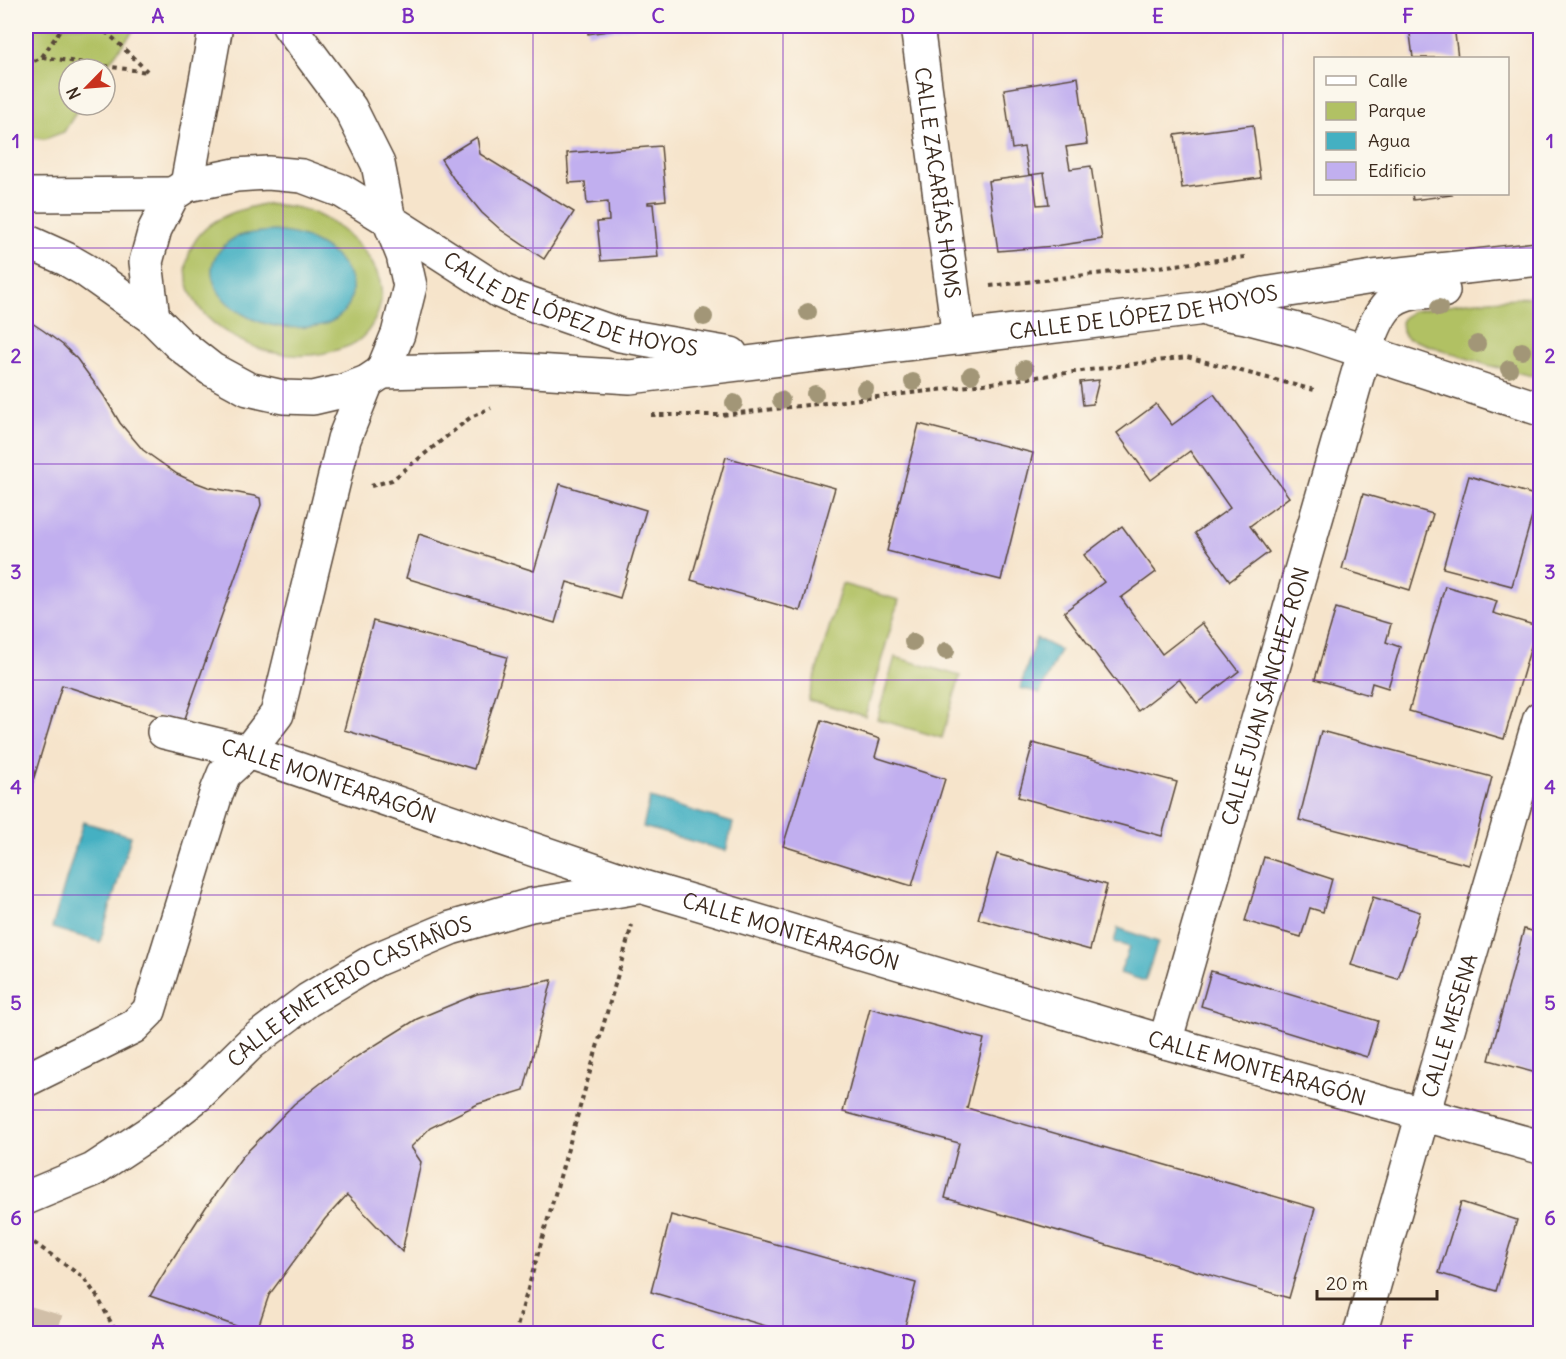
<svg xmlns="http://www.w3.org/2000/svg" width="1566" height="1359" viewBox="0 0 1566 1359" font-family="Delius,sans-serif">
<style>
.green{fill:#b1c164;stroke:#767641;stroke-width:1.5}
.water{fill:#44b0c2;stroke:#406d70;stroke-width:1.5}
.building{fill:#c1afef}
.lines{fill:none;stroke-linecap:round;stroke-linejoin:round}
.major-tunnel{stroke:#d1bfa8;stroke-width:33;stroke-dasharray:33 16;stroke-linecap:butt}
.minor-casing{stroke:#574638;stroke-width:36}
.path{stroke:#574638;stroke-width:4;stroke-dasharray:4.5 4.5;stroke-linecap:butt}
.minor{stroke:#fff;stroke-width:33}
.tree{fill:#a29677}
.grid{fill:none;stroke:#7b2cbf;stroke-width:1.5;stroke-opacity:0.55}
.labels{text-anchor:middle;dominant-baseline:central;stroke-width:4.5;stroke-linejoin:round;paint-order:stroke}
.street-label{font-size:21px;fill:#3b2a1e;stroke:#fbf7ec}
.neatline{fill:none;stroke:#7b2cbf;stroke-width:2}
.grid-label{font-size:20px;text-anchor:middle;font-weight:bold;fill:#7b2cbf}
</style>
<rect width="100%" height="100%" fill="#fbf7ec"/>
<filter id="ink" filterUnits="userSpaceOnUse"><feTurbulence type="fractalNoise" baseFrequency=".0167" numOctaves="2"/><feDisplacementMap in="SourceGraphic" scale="12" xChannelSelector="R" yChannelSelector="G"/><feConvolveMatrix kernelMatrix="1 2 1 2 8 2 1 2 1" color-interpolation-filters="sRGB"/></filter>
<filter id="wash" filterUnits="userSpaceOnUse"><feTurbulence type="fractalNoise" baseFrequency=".008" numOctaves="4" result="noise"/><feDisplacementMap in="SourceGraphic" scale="24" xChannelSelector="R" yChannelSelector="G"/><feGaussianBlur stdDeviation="1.35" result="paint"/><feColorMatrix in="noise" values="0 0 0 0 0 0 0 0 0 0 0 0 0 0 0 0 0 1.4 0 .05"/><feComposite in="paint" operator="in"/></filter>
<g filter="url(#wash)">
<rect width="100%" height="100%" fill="#f6e4cb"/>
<g class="green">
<polygon points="26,26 137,26 104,69 69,69 69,105 75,105 74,107 77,111 64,132 45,139 26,137"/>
<path d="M264 204C280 205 295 206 309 211 347 226 396 270 377 315 371 329 361 342 346 347 322 356 296 358 270 352 248 347 214 328 201 310 174 275 186 234 225 216 237 210 251 207 264 204Z"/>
<polygon points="1540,286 1540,378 1487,365 1407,338 1402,332 1401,322 1404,317 1413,311 1467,302 1528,297"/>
<polygon points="842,584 899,600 865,716 808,700"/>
<polygon points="895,657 960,676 942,738 877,719"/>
</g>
<g class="water">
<path d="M275 231C281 232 288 233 294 234 323 241 364 269 349 304 343 317 330 324 317 326 291 330 264 327 241 313 219 300 200 272 221 249 226 243 231 239 239 236 251 232 263 232 275 231Z"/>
<polygon points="1036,638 1060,650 1040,693 1020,688"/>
<polygon points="650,798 733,823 726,851 643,827"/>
<polygon points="83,822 131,836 100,942 52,928"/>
<polygon points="1118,928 1158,942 1145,981 1120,973 1129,947 1114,942"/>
</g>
<g id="blocks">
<g class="building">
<polygon points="587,26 635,26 636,27 588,34"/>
<polygon points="1409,26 1454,26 1458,58 1413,58"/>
<polygon points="1078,77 1087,144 1066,147 1070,169 1091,166 1102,239 1055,246 998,251 988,181 1033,175 1037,205 1049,204 1044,173 1029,175 1024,147 1012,149 1004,89"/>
<polygon points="1253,125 1260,178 1182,188 1175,135"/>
<polygon points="477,137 480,154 574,212 544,259 501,230 482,213 453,178 441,159"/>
<polygon points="661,146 666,200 648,202 648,204 653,204 658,257 601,261 597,222 609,221 608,202 587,204 585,182 569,183 567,153"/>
<polygon points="1412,194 1451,194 1452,195 1413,200"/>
<polygon points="26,319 44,331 63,345 77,359 104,396 120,423 143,450 177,474 192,481 208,487 254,496 260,498 261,505 183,724 62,685 26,804"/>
<polygon points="1099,380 1093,404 1083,405 1080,382"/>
<polygon points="1214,394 1289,497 1250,526 1269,552 1230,581 1195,533 1230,508 1190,451 1151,480 1117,433 1156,404 1172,425"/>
<polygon points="919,424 1033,453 1001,580 887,551"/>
<polygon points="726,457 835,488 800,611 691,580"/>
<polygon points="1469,476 1538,496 1512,586 1443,568"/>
<polygon points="560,484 646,510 620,598 567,582 555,623 406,578 419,534 534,571"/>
<polygon points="1363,494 1433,514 1410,590 1342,569"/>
<polygon points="1122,526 1156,572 1121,598 1162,654 1202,623 1239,671 1197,703 1179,679 1138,711 1064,612 1104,582 1084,555"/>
<polygon points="1445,586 1497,601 1493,613 1537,626 1504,739 1409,711"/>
<polygon points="1336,608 1391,624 1386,642 1400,647 1388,688 1372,683 1369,695 1315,679"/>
<polygon points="373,621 507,657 474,769 344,730"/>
<polygon points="822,720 880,739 875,757 945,779 912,886 783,846"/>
<polygon points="1321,731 1492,777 1469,865 1299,820"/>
<polygon points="1033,743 1177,782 1162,836 1018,797"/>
<polygon points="997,854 1107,885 1090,950 978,919"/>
<polygon points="1264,857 1332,879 1323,912 1310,908 1301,937 1245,921"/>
<polygon points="1373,897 1420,912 1398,979 1351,965"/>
<polygon points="1524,929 1540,933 1540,1074 1489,1060"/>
<polygon points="1211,971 1378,1021 1367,1057 1201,1006"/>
<polygon points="552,980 524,1090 478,1104 430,1128 411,1147 421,1162 402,1252 347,1195 325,1219 269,1295 256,1333 150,1296 170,1263 206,1207 242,1157 294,1104 348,1062 417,1019 477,994"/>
<polygon points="870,1008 984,1039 967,1108 1315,1208 1289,1298 945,1198 959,1143 843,1112"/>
<polygon points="1461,1202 1517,1220 1496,1291 1439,1273"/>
<polygon points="671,1215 916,1283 903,1334 793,1334 651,1292"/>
</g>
</g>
</g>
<g filter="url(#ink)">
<use href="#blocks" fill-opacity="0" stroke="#574638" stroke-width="1.5"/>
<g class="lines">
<polyline class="major-tunnel" points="26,1322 67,1334"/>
<g class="minor-casing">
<g id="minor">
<path id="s1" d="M917 26 959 338"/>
<polyline points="187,185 215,31 214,26"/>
<polyline points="26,195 173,194"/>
<polyline points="26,241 66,259 85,270 153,318 178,343 211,369 248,389 283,397 313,398 343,391 367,382 382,372 398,334 410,286 403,255 389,220 378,164 350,108 289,26"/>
<polyline points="1211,311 1246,317 1305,332 1540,409"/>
<path id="s2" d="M153 318 146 262 155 229 173 194 187 185 236 175 268 173 302 176 342 191 389 220 501 292 517 299 620 335 731 354"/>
<path id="s3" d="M382 372 504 369 630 377 1197 309 1264 294 1373 277 1540 259"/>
<path id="s4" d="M164 732 248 752 643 887 1165 1042 1540 1147"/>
<path id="s5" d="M1165 1042 1348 408C1356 383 1371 315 1393 301 1407 291 1426 292 1443 291"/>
<polyline points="26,1080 133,1027 149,1011 216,794 224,774 248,752 277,714 344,439 367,382"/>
<path id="s6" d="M26 1198 93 1170 152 1131 198 1095 251 1043 308 1000 375 960 451 928 531 905 638 887"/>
<path id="s7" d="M1360 1334 1423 1114 1540 718"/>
</g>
</g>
<g class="path">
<polyline points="98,26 114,39 147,71"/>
<polyline points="42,57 147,72"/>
<polyline points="26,65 42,57 63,26"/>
<polyline points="990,286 1245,257"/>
<polyline points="651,415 722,415 946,389 1187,357 1314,390"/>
<polyline points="371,486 392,480 471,417 491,408"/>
<polyline points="26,1239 30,1240 84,1278 98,1298 117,1334"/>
<polyline points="515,1334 632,925"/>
</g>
<use href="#minor" class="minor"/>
</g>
<g class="tree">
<circle cx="1439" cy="308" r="9"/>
<circle cx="808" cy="312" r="9"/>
<circle cx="704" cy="317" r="9"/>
<circle cx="1477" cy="344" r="9"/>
<circle cx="1522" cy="351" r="9"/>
<circle cx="1025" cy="369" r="9"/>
<circle cx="1509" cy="369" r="9"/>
<circle cx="971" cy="375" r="9"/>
<circle cx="913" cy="382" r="9"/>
<circle cx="865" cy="389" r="9"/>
<circle cx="815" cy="394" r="9"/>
<circle cx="781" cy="400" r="9"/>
<circle cx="734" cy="403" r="9"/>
<circle cx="913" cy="642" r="9"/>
<circle cx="946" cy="651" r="9"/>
</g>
</g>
<path class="grid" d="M283 26V1334M533 26V1334M783 26V1334M1033 26V1334M1283 26V1334M26 248H1540M26 464H1540M26 680H1540M26 895H1540M26 1110H1540"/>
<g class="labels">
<g class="street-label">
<text stroke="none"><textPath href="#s1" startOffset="158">CALLE ZACARÍAS HOMS</textPath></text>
<text stroke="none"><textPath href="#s2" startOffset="564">CALLE DE LÓPEZ DE HOYOS</textPath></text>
<text stroke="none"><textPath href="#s3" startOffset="766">CALLE DE LÓPEZ DE HOYOS</textPath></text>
<text stroke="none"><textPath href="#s5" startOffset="360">CALLE JUAN SÁNCHEZ RON</textPath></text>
<text stroke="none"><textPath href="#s4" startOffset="172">CALLE MONTEARAGÓN</textPath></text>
<text stroke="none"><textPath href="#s4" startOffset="658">CALLE MONTEARAGÓN</textPath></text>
<text stroke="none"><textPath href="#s6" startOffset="388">CALLE EMETERIO CASTAÑOS</textPath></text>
<text stroke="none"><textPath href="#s7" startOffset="321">CALLE MESENA</textPath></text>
<text stroke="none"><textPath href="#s4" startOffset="1144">CALLE MONTEARAGÓN</textPath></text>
</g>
</g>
<rect width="1566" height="1359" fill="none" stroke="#fbf7ec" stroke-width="66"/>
<rect x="1314" y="57" width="195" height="138" fill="#fbf7ec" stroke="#aea59a" stroke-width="1.5"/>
<rect x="1326" y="76" width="30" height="9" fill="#ffffff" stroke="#aea59a" stroke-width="1.5"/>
<text x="1368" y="87" font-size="18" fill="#3b2a1e">Calle</text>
<rect x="1326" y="102" width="30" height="18" fill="#b1c164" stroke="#aea59a" stroke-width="1.5"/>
<text x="1368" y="117" font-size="18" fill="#3b2a1e">Parque</text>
<rect x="1326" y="132" width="30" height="18" fill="#44b0c2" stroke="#aea59a" stroke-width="1.5"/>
<text x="1368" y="147" font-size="18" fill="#3b2a1e">Agua</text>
<rect x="1326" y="162" width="30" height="18" fill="#c1afef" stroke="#aea59a" stroke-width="1.5"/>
<text x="1368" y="177" font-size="18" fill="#3b2a1e">Edificio</text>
<g transform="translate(87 87) rotate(245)"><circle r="28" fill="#fbf7ec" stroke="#aea59a" stroke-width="1.5"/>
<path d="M0-4.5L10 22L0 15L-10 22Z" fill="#c8321e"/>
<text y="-9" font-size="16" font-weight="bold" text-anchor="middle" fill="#3b2a1e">N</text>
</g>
<path d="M1317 1290v9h120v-9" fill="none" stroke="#3b2a1e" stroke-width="3"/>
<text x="1326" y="1290" font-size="18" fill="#3b2a1e" stroke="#fbf7ec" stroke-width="4.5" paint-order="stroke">20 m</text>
<rect x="33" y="33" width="1500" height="1293" class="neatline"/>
<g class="grid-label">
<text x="158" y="23">A</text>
<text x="408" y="23">B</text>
<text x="658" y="23">C</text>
<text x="908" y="23">D</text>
<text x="1158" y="23">E</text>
<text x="1408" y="23">F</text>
<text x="16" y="148">1</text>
<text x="1550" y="148">1</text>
<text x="16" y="363">2</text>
<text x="1550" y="363">2</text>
<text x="16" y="579">3</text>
<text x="1550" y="579">3</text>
<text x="16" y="794">4</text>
<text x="1550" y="794">4</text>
<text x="16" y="1010">5</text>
<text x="1550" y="1010">5</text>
<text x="16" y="1225">6</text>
<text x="1550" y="1225">6</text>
<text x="158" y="1349">A</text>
<text x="408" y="1349">B</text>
<text x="658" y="1349">C</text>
<text x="908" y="1349">D</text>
<text x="1158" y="1349">E</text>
<text x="1408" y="1349">F</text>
</g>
</svg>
